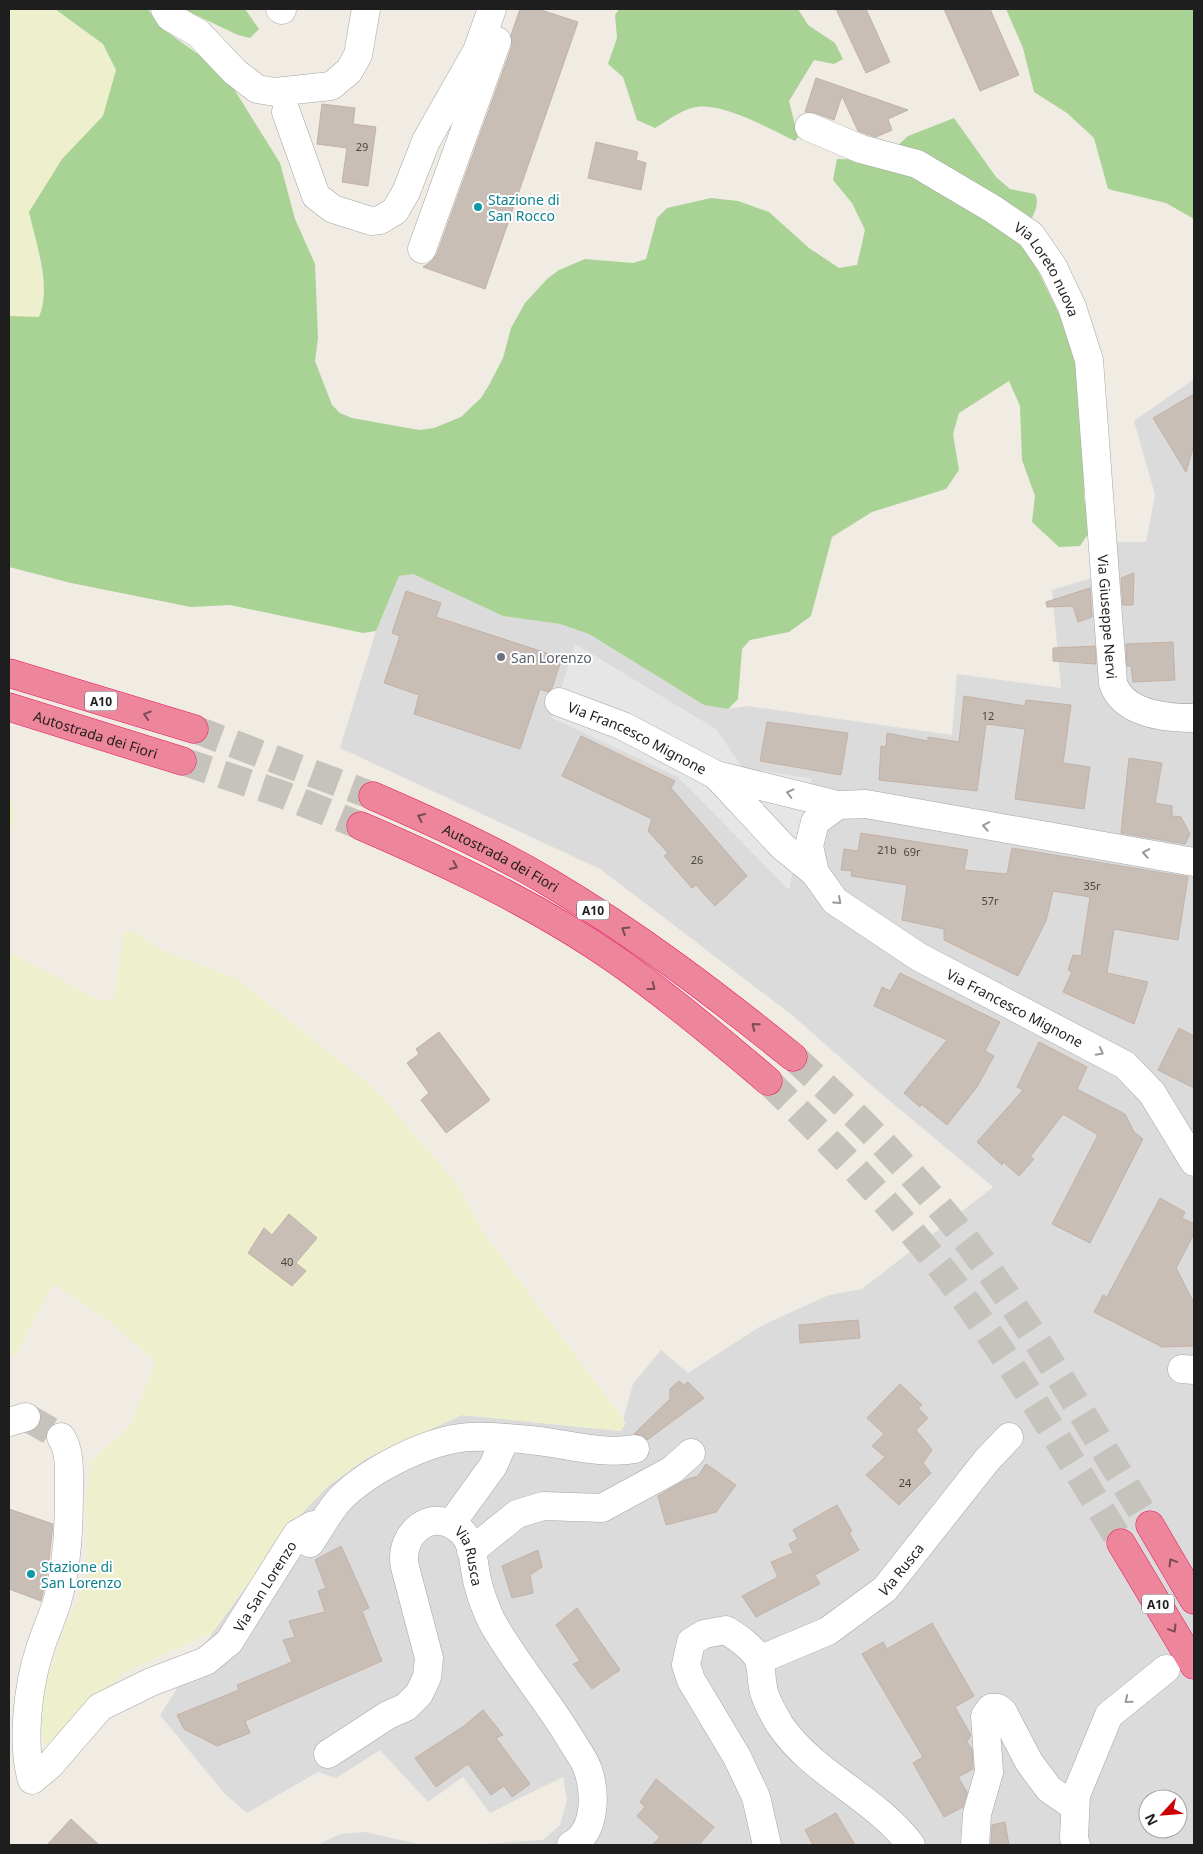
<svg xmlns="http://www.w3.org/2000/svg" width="1203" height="1854" viewBox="0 0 1203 1854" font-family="'Noto Sans',sans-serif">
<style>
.residential{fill:#dcdbdb;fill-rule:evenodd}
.farmland{fill:#eef0cd}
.forest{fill:#a9d295}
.parking{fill:#e6e6e6}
.building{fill:#c8beb6;stroke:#c3b1a5}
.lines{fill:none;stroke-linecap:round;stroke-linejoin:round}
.minor-tunnel{stroke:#c6c3bc;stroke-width:28;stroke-dasharray:28 14;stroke-linecap:butt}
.highway-tunnel{stroke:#c6c3bc;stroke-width:28;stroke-dasharray:28 14;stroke-linecap:butt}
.minor-casing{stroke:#a5a5a5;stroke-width:29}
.highway-casing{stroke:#e71763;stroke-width:29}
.minor{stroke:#fff;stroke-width:28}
.highway{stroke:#ed859b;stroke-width:28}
.oneway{stroke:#7b4c56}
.oneway2{stroke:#9a9a9a}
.culture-dot{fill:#0f9aa8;stroke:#fff;stroke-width:2}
.worship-dot{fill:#6b7280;stroke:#fff;stroke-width:2}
.labels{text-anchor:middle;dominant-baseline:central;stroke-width:4;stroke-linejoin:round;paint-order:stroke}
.number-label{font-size:11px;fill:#484644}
.shield{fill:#fff;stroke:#626262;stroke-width:1}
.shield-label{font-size:12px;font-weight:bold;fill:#1e1e1e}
.culture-label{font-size:14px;fill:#0d838f;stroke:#fff;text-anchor:start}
.street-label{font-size:14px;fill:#1e1e1e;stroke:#fff}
.worship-label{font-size:14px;fill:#5b616d;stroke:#fff;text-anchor:start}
</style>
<rect width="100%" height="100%" fill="#f0ece3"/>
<g class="residential">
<path d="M1194 379V1845H468L543 1840 560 1825 567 1800 563 1777 490 1813 463 1777 428 1802 380 1750 336 1778 318 1772 247 1813 224 1793 160 1715 213 1632 290 1526 328 1486 367 1458 462 1415 620 1431 633 1384 661 1350 688 1373 761 1326 829 1295 862 1289 993 1187 879 1092 792 1015 600 869 340 748 376 631 399 576 413 574 503 616 560 624 589 634 704 705 728 709 747 706 952 735 957 674 1061 688 1052 590 1095 577 1111 542H1146L1155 495 1134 421ZM1148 1799H1178V1829H1148Z"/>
<polygon points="365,1832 423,1845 317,1845 340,1834"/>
</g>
<g class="farmland">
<polygon points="9,9 55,9 103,44 116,70 103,116 62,159 39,259 44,290 43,304 39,317 9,316"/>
<polygon points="9,791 14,806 14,825 9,835"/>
<polygon points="134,931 161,950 237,979 374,1088 455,1182 483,1232 626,1423 621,1431 462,1415 367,1458 328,1486 290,1526 213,1632 124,1673 52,1747 43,1743 41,1719 44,1688 66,1624 87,1580 85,1505 91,1461 132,1424 155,1361 108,1320 53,1284 15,1357 9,1348 9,952 101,1001 114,999 124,932"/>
</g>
<g class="forest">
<path d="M55 9H148L159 26 224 73 280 163 295 219 315 264 318 338 315 361 332 405 340 413 352 418 419 430 434 428 461 417 481 398 489 385 503 358 511 328 525 303 547 279 559 270 585 259 633 263 646 259 657 218 667 208 711 198 738 201 769 212 809 248 839 268 857 265 865 230 852 203 833 180 837 159 882 160 908 136 954 118 996 177 1010 189 1035 194C1042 207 1028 224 1021 236L1060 316 1083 386 1084 498 1090 531 1080 546 1059 547 1032 522 1035 496 1022 460 1020 406 1009 381 959 413 953 434 959 470 946 489 872 512 832 537 811 616 789 632 750 640 742 649 738 699 728 709 704 705 589 634 560 624 503 616 413 574 399 576 376 631 363 633 230 605 191 607 71 583 9 567V316L39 317C52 286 36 244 29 212L62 159 103 116 116 70 103 44Z"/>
<polygon points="183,9 245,9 259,29 250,38 238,35"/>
<path d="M619 9H798L808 25 835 43 843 59 834 64 814 60 789 101 798 137 795 141C770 129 724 103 697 107 684 108 667 121 655 128L637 120 623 77 608 64 617 38 615 15Z"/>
<polygon points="1006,9 1194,9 1194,219 1166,203 1108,189 1094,138 1067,113 1034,92 1023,48"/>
</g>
<polygon class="parking" points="575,644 716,729 742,767 812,779 789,890 678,777 552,718"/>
<g class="building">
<polygon points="520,9 538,9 578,22 485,289 423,267 432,261 437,254 512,46 511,35"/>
<polygon points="836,9 866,9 890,62 866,73"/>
<polygon points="944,9 990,9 1019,75 980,91"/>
<polygon points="816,78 845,88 908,110 888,119 892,130 876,137 866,134 858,131 842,96 834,120 815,113 805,112"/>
<polygon points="322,104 355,108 353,124 376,127 368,186 342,182 347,148 317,144"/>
<polygon points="596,142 638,152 636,160 646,163 641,190 588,178"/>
<polygon points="1194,394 1194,445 1186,472 1153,418"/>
<polygon points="1134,573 1133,605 1123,605 1121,578"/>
<polygon points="1090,588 1092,617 1078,622 1073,606 1047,607 1046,602"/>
<polygon points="406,591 441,603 436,617 562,658 552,688 548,692 540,689 520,749 414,714 419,695 384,683 400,636 392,633"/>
<polygon points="1173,642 1175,680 1133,682 1131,666 1127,666 1126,644"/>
<polygon points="1095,646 1096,664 1053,661 1053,648"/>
<polygon points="964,696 1025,706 1026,700 1071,705 1063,763 1090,767 1084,809 1015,799 1025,729 986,724 977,791 879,780 881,746 886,747 887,733 928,741 928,737 959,742"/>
<polygon points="767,722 848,733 841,775 760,761"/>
<polygon points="581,736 675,781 671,788 747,876 715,906 696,885 692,888 664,856 668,853 648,831 652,819 562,776"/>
<polygon points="1129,758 1162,763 1155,803 1172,806 1172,816 1181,817 1190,834 1185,844 1121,833"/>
<polygon points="861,833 968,850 964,870 1007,874 1012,848 1188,877 1178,940 1114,929 1107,973 1148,982 1134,1024 1063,992 1072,972 1068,970 1073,955 1081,956 1090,897 1053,891 1046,921 1018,976 944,940 944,929 902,920 907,885 851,876 852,871 841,870 844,849 858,851"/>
<polygon points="900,973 1000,1022 985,1051 994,1056 977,1087 947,1125 921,1104 920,1107 904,1093 947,1040 874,1006 882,987 890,991"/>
<polygon points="1179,1028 1194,1036 1194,1088 1158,1070"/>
<polygon points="439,1032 490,1100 446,1133 421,1100 429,1093 407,1063 419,1054 416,1049"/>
<polygon points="1039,1042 1087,1067 1077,1089 1125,1114 1134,1132 1143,1139 1090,1243 1052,1224 1098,1135 1063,1114 1030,1157 1034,1159 1019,1176 1003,1162 1002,1165 977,1142 1023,1090 1017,1087"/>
<polygon points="1160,1198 1185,1212 1182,1218 1194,1224 1194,1234 1176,1268 1194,1303 1194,1346 1162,1347 1094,1312 1103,1295 1107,1297"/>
<polygon points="289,1214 317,1238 296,1263 306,1271 292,1286 248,1253 264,1228 272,1235"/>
<polygon points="858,1320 860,1338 800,1343 799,1325"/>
<polygon points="679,1381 684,1385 688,1382 704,1398 647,1440 642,1435 634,1434 670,1399 670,1389"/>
<polygon points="900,1384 922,1405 918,1408 928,1418 916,1430 932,1450 923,1463 931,1473 899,1505 866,1475 885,1457 872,1446 884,1434 867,1418"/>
<polygon points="706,1464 736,1485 716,1512 666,1525 658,1496 685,1480 698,1476"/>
<polygon points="837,1505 852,1531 849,1533 859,1550 815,1575 820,1584 756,1617 742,1596 778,1577 771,1562 793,1553 789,1544 798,1539 793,1530"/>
<polygon points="9,1509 53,1524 48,1570 41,1601 9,1589"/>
<polygon points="341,1546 369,1608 362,1611 382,1661 245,1721 250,1733 217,1746 184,1729 177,1715 239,1690 237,1685 292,1662 283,1640 295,1637 289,1621 325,1612 318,1591 326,1588 315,1560"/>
<polygon points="538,1550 542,1567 530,1575 533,1593 512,1598 502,1566"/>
<polygon points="577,1608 620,1670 592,1689 573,1664 580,1661 556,1625"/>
<polygon points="932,1623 974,1696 955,1707 971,1735 967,1742 972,1749 973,1769 958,1777 967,1792 963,1807 944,1817 913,1763 923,1757 862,1654 883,1642 887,1649"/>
<polygon points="483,1710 503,1735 496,1738 530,1784 512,1797 504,1786 491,1795 468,1764 436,1787 415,1758 464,1726"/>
<polygon points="656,1779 714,1827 699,1845 652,1845 660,1837 637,1816 645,1807 640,1802"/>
<polygon points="836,1813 855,1845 813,1845 805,1830"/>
<polygon points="71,1819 99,1845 47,1845"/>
<polygon points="1005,1822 1009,1845 991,1845 992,1825"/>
</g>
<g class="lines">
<polyline class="minor-tunnel" points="26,1417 61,1437"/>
<g class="highway-tunnel">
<polyline points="194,729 373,796"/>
<polyline points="182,761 284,795 361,826"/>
<path d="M793 1057C862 1119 926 1185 981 1260 1043 1344 1095 1436 1150 1525"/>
<path d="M768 1081C832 1144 897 1210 952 1282 1014 1365 1067 1454 1121 1543"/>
</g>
<g class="minor-casing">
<g id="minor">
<polyline points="165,9 170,17 198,33 235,72 257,89 275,92 331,86 349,71 358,55 366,9"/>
<polyline points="280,9 282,10"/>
<polyline points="286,112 316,196 333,209 371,221 380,220 395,211 406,192 426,141 477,51 492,9"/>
<path id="s1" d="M809 127 861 149 917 164 993 209 1031 235 1053 267 1072 307 1089 360 1113 683C1123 714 1165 718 1194 718"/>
<polyline points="422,249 497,41"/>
<path id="s2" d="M559 702 623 726 716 775"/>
<path id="s3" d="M1194 862 866 804 838 805 815 822 809 846 815 873 835 901 919 957 1125 1065 1152 1093 1194 1162"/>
<polyline points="815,873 783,847 716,775 838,805"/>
<polyline points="1182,1369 1194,1370"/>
<polyline points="9,1422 26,1417"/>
<path id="s4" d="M61 1437C70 1450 69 1469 69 1485 69 1525 68 1563 57 1602 52 1618 45 1633 40 1649 28 1685 21 1744 32 1780L50 1765 100 1707 151 1682 206 1661 229 1642 297 1534 313 1525 319 1527"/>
<polyline points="451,1524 493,1466 505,1439"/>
<path d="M310 1543C320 1529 328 1512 340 1499 369 1470 427 1440 469 1437 488 1436 510 1438 530 1440 564 1443 600 1455 635 1449"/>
<polyline points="471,1551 517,1514 543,1506 602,1508 672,1470 691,1453"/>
<path id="s5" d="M759 1660 828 1631 885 1589 987 1460 1009 1437"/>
<path id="s6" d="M328 1754 388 1715 406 1707 419 1694 427 1677 429 1658 405 1567C398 1533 433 1505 461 1531 475 1544 473 1567 478 1584 481 1596 486 1609 491 1620 514 1662 547 1699 571 1740 577 1750 585 1760 588 1770 596 1794 596 1832 571 1845"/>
<path d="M767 1845 756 1797 737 1757 691 1680 686 1665 691 1642 704 1634 726 1630C737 1637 753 1647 759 1660 762 1668 761 1679 763 1687 764 1698 774 1715 780 1725 814 1775 875 1797 911 1845"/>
<polyline points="975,1845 977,1814 989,1772 985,1716 991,1708 998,1708 1003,1712 1029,1762 1049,1789 1075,1807"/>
<polyline points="1076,1845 1074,1838 1076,1795 1109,1715 1166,1669"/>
</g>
</g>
<g class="highway-casing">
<g id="highway">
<polyline points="9,673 194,729"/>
<path id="s7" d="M9 707 182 761"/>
<path id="s8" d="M373 796C433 822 493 849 550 883 636 934 715 994 793 1057"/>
<path d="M361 826C449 864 537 905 616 960 669 997 719 1039 768 1081"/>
<polyline points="1150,1525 1194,1600"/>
<polyline points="1121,1543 1194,1665"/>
</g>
</g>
<use href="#minor" class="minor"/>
<use href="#highway" class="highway"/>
</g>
<defs><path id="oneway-chevron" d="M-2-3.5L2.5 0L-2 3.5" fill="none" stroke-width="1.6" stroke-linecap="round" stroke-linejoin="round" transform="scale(1.25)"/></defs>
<g class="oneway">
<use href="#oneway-chevron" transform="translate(147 715) rotate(-163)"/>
<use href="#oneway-chevron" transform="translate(421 817) rotate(-156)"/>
<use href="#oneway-chevron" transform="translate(454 866) rotate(24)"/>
<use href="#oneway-chevron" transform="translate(625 930) rotate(-148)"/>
<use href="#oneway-chevron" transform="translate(652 987) rotate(37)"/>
<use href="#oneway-chevron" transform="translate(755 1026) rotate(-141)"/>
<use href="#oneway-chevron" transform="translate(1172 1562) rotate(-121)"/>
<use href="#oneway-chevron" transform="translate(1173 1629) rotate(59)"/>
</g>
<g class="oneway2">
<use href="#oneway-chevron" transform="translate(790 793) rotate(-166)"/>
<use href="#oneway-chevron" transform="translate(986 826) rotate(-170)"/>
<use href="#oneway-chevron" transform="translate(1146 853) rotate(-170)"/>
<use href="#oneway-chevron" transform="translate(838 901) rotate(42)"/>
<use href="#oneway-chevron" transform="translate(1100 1052) rotate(28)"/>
<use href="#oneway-chevron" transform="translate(1128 1700) rotate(141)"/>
</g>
<g class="culture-dot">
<circle cx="478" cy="207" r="5"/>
<circle cx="31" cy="1574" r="5"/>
</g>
<circle class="worship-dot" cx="501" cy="657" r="5"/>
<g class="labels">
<g class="number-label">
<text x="362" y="146">29</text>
<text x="988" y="715">12</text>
<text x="887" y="849">21b</text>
<text x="912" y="851">69r</text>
<text x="697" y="859">26</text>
<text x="1092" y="885">35r</text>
<text x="990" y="900">57r</text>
<text x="287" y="1261">40</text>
<text x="905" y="1482">24</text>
</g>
<g class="shield">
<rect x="85" y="691.5" width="32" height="19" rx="4"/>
<rect x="577" y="900.5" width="32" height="19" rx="4"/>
<rect x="1142" y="1594.5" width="32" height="19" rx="4"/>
</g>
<g class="shield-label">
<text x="101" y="701">A10</text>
<text x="593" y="910">A10</text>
<text x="1158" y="1604">A10</text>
</g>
<g class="culture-label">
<text x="488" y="199">Stazione di<tspan x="488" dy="16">San Rocco</tspan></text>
<text x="41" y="1566">Stazione di<tspan x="41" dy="16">San Lorenzo</tspan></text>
</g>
<g class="street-label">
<text stroke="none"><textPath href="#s1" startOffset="286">Via Loreto nuova</textPath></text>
<text stroke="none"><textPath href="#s1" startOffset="645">Via Giuseppe Nervi</textPath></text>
<text stroke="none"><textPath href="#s7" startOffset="91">Autostrada dei Fiori</textPath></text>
<text stroke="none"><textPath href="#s2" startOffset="86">Via Francesco Mignone</textPath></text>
<text stroke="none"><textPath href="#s8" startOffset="142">Autostrada dei Fiori</textPath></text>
<text stroke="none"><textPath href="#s3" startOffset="686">Via Francesco Mignone</textPath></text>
<text stroke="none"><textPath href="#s6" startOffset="359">Via Rusca</textPath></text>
<text stroke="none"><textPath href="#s5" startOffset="171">Via Rusca</textPath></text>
<text stroke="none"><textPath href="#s4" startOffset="662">Via San Lorenzo</textPath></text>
</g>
<g class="worship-label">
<text x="511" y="657">San Lorenzo</text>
</g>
</g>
<rect width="1203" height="1854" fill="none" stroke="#1e1e1e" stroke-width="20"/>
<g transform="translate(1163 1814) rotate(244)"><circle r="24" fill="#ffffff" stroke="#a5a5a5"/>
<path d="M0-4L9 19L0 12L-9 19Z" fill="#cc0005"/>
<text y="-8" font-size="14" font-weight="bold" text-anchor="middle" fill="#1e1e1e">N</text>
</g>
</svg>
